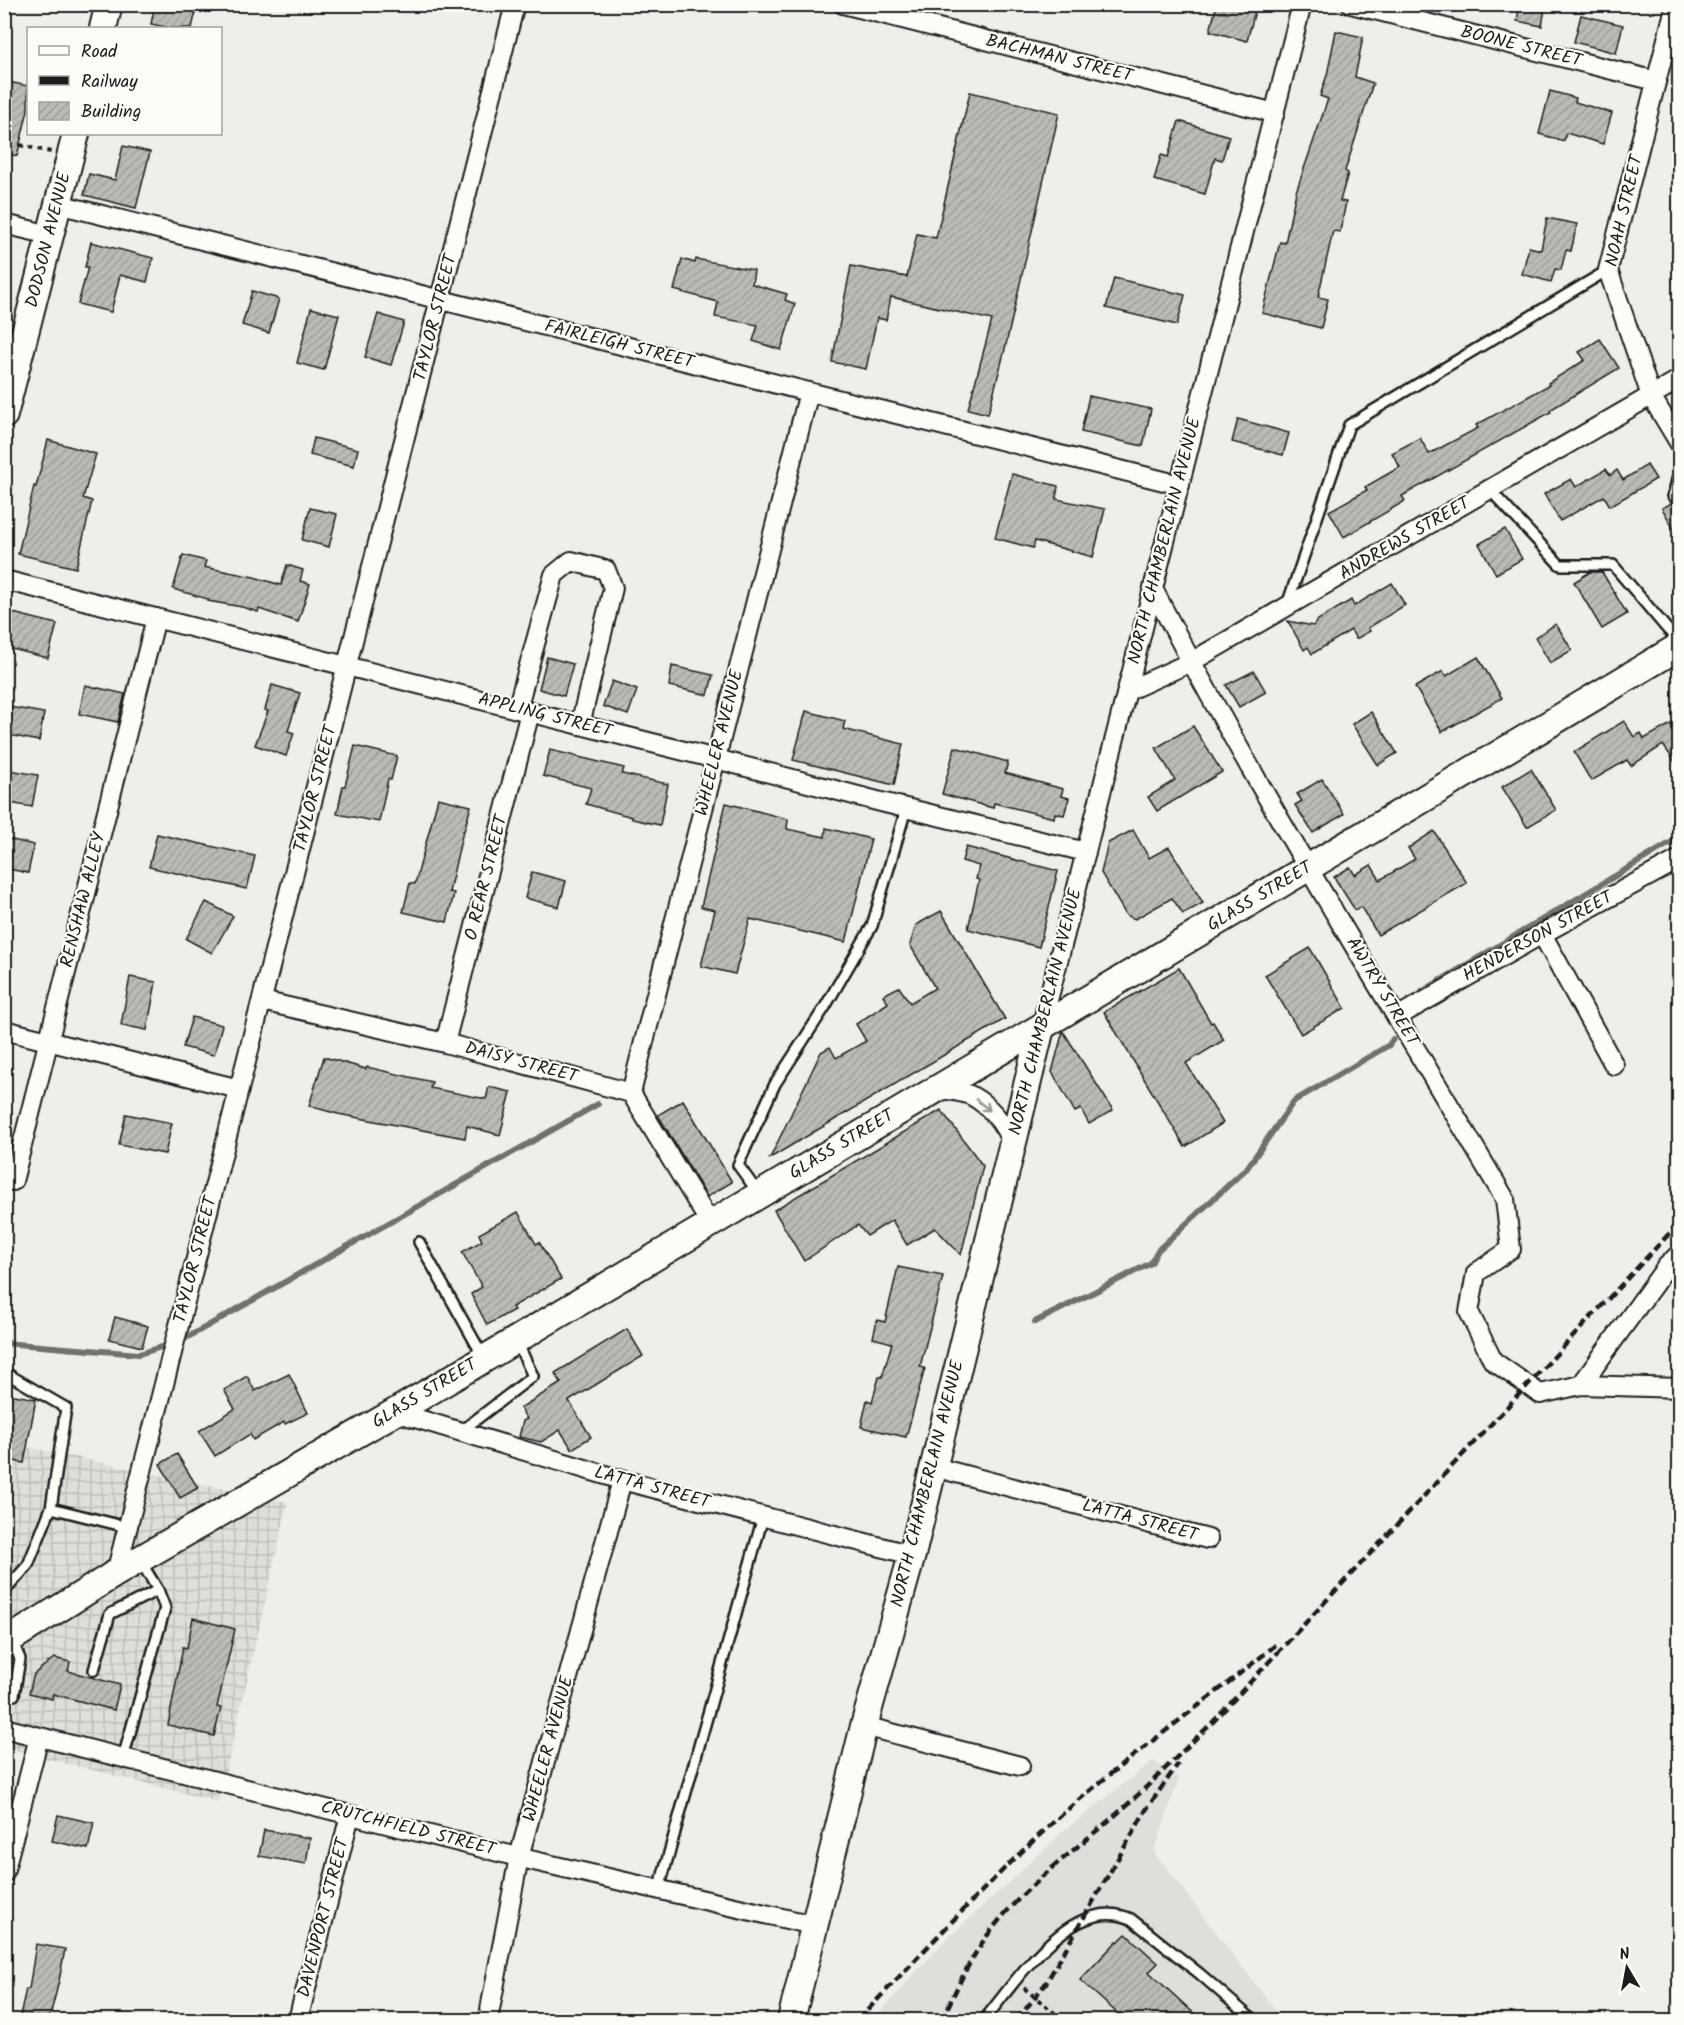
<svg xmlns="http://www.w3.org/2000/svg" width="1684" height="2025" viewBox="0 0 1684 2025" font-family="Kalam,sans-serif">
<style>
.built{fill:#e0deda}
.industrial{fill:url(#industrial-grid)}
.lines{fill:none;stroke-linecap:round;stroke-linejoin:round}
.stream{stroke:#706f6d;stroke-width:6}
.building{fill:url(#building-hatch);stroke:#1c1c1c;stroke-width:1.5}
.lane-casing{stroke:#1c1c1c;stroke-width:14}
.street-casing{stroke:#1c1c1c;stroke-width:22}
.secondary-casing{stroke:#1c1c1c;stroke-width:30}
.path{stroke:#1c1c1c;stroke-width:4;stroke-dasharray:4.5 4.5;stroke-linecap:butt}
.lane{stroke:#fdfcf7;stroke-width:9}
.street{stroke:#fdfcf7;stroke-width:18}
.secondary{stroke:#fdfcf7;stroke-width:26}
.rail{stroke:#1c1c1c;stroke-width:4.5;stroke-dasharray:9 4.5;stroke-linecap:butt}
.oneway{stroke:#989794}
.labels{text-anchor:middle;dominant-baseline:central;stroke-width:4.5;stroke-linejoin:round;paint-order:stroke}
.street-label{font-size:18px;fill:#1c1c1c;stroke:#fdfcf7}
</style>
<defs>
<pattern id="industrial-grid" width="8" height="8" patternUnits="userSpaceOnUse" patternTransform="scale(1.5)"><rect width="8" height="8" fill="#e0deda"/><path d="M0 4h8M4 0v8" fill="none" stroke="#c0beba"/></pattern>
<pattern id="building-hatch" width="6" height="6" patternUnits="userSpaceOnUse" patternTransform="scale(1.5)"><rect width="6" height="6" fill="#bbbab6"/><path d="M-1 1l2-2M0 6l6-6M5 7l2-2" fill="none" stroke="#a09f9c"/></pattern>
</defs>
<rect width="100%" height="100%" fill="#f0eeea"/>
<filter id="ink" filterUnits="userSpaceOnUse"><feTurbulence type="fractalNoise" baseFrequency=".0167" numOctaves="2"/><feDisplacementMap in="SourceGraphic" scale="12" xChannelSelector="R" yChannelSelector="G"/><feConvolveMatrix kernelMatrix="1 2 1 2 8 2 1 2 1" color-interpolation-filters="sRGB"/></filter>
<g filter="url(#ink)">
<polygon class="built" points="1153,1761 1179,1778 1154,1852 1283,2020 873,2020 942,1944 1065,1830"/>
<polygon class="industrial" points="4,1442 288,1502 219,1802 5,1748"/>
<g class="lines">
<g class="stream">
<polyline points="1418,998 1423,991 1680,837"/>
<polyline points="1035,1322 1151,1263 1158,1250 1247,1168 1294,1101 1389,1045 1393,1039"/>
<polyline points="4,1343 139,1354 181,1341 598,1104"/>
</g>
</g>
<g class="building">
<polygon points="155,4 185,4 197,7 192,28 170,28 151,24"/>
<polygon points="1217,4 1229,4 1255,11 1247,41 1210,31"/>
<polygon points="1520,4 1545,8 1542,26 1517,21"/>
<polygon points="1581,15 1623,25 1616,53 1574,42"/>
<polygon points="1336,31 1363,37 1355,77 1373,83 1345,171 1348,173 1340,201 1346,202 1340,232 1333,231 1318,297 1328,299 1321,328 1262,313 1280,242 1285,243 1296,192 1328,99 1320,96 1327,75"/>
<polygon points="4,81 28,86 28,110 17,156 4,153"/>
<polygon points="1550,91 1576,98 1575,102 1612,113 1603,144 1566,133 1564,141 1539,134"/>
<polygon points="970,92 1059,113 1005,349 988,414 968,409 992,320 891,297 886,320 877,318 866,369 832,362 851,266 907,277 917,234 936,238"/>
<polygon points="1179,121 1229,136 1222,160 1215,158 1205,194 1154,180 1161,155 1168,157"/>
<polygon points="123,146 150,152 136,208 84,195 89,174 115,180"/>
<polygon points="1547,218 1577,224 1571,251 1566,250 1561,270 1555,269 1551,282 1522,274 1529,247 1541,250"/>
<polygon points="91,242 153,258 147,282 120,275 111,312 78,304 88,267 85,267"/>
<polygon points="682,259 695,263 696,259 754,270 752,284 787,294 785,300 795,304 781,350 753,341 758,325 715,317 718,302 674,290"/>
<polygon points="1114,278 1185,295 1177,325 1106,308"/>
<polygon points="252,291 279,299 269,333 242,325"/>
<polygon points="311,308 339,315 324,370 297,363"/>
<polygon points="378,314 404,322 391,365 365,357"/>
<polygon points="1600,339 1619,368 1550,410 1551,412 1402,496 1405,501 1344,537 1329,511 1367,490 1365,487 1400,467 1392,453 1420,438 1429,454 1478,428 1476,425 1549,385 1548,383 1585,360 1579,352"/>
<polygon points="1089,396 1151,409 1143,446 1081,432"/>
<polygon points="1238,419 1289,433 1283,455 1232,442"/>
<polygon points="314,438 358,449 354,466 310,455"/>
<polygon points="48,440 96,454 83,498 92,501 76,568 18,554 34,486 36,487"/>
<polygon points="1647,465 1656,479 1610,506 1604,496 1560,521 1544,494 1571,479 1576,487 1606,469 1610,475 1617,470 1623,480"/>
<polygon points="1012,474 1058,486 1056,499 1105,509 1093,557 1035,541 1033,548 995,538"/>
<polygon points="1680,499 1680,540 1662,508"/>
<polygon points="310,508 337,514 329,547 302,540"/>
<polygon points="1505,529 1522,559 1496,574 1479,544"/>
<polygon points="183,555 206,561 204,567 254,577 281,585 287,565 303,570 300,581 310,584 298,622 259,609 258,612 242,607 208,601 208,599 173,589"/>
<polygon points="1590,572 1602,572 1627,614 1602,629 1574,582"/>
<polygon points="1392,583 1405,605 1368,628 1370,631 1356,639 1351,630 1312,654 1308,647 1304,650 1288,621 1313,626 1318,620 1351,600 1354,606"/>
<polygon points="13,613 57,624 48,658 4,647"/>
<polygon points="1556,624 1572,650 1550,663 1535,637"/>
<polygon points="547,657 573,664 564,696 539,689"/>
<polygon points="1478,657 1502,698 1442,732 1415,687 1443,671 1446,676"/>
<polygon points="672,666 713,675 708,695 669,686"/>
<polygon points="1254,671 1266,692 1239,707 1226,685"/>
<polygon points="612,681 637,690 628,715 603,706"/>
<polygon points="85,685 125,694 118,722 79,714"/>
<polygon points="272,685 300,693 288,731 294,733 286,756 255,745 268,711 265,710"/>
<polygon points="4,706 44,713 39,741 4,734"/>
<polygon points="806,711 845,721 843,729 903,744 894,785 793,760"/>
<polygon points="1371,712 1397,753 1378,765 1352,724"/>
<polygon points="1680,719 1680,769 1663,745 1631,766 1627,760 1591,781 1574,752 1624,721 1634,737 1641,733 1644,739"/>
<polygon points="1193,726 1222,772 1157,811 1148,797 1175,780 1156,748"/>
<polygon points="355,746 397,756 391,780 388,779 379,822 337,814 343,786 345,786"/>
<polygon points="955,747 1008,762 1005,773 1063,789 1061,796 1069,798 1064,815 1055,813 1054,818 994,803 993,808 942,794"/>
<polygon points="550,750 624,768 622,774 668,784 660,825 632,819 632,817 586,804 591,788 543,776"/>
<polygon points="4,769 38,775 32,807 4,802"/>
<polygon points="1531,769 1556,810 1527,827 1502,787"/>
<polygon points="1322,779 1344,814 1313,833 1295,805 1302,801 1297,794"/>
<polygon points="438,798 471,806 464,831 463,831 449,892 454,893 447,922 403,912 410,883 415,884"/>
<polygon points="726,803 788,819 787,829 825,837 826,828 871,839 846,942 750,919 735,974 701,966 715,910 701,907"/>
<polygon points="1133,830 1149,858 1169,847 1203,903 1183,914 1172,898 1135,919 1126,915 1101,873 1108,843"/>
<polygon points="1434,831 1467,883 1378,935 1361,907 1355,910 1334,877 1350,867 1355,875 1371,865 1380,880 1415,859 1408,848"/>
<polygon points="157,834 255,856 247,889 149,867"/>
<polygon points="4,838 34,845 28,873 4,868"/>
<polygon points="966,847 1058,871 1039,947 968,929 979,880 976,879 979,866 962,861"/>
<polygon points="532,872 566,881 559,907 525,898"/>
<polygon points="206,902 233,916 212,953 186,939"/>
<polygon points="941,911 1005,1019 770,1158 821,1052 830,1047 836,1058 866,1041 856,1024 888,1003 883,995 899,987 910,1003 935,988 910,945 916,925"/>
<polygon points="1310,948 1345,1008 1301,1034 1265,975"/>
<polygon points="1179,968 1211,1023 1213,1022 1224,1040 1186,1063 1223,1123 1185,1147 1104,1012"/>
<polygon points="130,977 156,982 147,1030 121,1025"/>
<polygon points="192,1017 222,1025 214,1055 183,1047"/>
<polygon points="1063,1031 1113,1110 1089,1124 1081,1109 1075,1112 1052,1072"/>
<polygon points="324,1057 366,1069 367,1067 432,1082 430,1088 486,1099 489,1087 511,1092 500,1135 467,1126 465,1138 338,1114 309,1106"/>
<polygon points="683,1100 732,1182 707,1197 658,1115"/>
<polygon points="941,1110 983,1166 961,1255 935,1228 907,1245 892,1220 867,1236 858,1225 804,1261 774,1210"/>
<polygon points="126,1114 172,1123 165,1154 119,1145"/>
<polygon points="518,1212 536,1244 539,1242 561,1279 512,1307 514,1310 487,1325 471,1294 482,1287 462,1252 482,1241 479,1234"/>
<polygon points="898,1267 943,1276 920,1367 925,1368 906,1437 861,1427 867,1400 872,1402 879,1377 882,1377 892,1343 873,1338 877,1320 885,1322"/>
<polygon points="115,1317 148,1326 142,1347 109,1339"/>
<polygon points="627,1329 643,1356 569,1401 591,1437 572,1449 560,1430 541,1442 519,1437 523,1421 527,1419 520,1408 561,1383 555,1373"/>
<polygon points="289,1374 308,1413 285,1424 284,1422 253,1440 250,1434 215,1456 199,1431 235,1409 224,1390 247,1376 255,1391"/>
<polygon points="4,1393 36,1399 24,1463 4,1459"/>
<polygon points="177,1454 198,1488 180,1498 160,1464"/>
<polygon points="193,1618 235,1629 217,1707 221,1708 214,1736 168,1725 183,1647 187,1648"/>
<polygon points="54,1658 70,1662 68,1671 120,1685 114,1710 53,1694 52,1699 29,1693 34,1674"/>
<polygon points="58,1815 94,1823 88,1849 52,1841"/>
<polygon points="264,1830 310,1838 306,1864 259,1856"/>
<polygon points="1126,1934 1158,1963 1149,1972 1201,2020 1125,2020 1080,1980 1117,1941 1118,1942"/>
<polygon points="36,1944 65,1949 59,1981 49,2020 19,2020 26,1989 29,1989"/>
</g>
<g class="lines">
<g class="lane-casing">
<g id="lane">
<polyline points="1490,490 1560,565 1613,565 1668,630 1680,640"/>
<polyline points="1673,496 1677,480 1680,479"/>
<polyline points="1287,605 1349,425 1608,270"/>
<polyline points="759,1194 738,1165 775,1084 825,1007 872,926 906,809"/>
<polyline points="419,1242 484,1358"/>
<polyline points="4,1372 66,1408 51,1508"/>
<polyline points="460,1432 533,1376 517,1342"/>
<polyline points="4,1592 28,1565 51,1508 127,1527"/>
<polyline points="94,1670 110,1614 158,1590"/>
<polyline points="4,1697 14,1695 20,1659 12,1640"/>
<polyline points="123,1758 165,1608 158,1590 141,1562"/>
<polyline points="659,1889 763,1517"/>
<path d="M984 2020C1016 1982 1071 1893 1131 1919L1200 1974 1253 2020"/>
</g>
</g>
<g class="street-casing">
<g id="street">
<polyline points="843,4 1275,113"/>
<polyline points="1351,4 1656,81"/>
<polyline points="1676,4 1608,270 1651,396 1680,444"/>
<polyline points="58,204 1180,485"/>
<polyline points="4,224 50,235"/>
<polyline points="4,580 716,759 881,802 1086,852"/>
<path d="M1153 589C1261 798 1386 997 1505 1199L1511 1249 1476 1273 1469 1312 1493 1361 1540 1394 1581 1385 1680 1388"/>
<polyline points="1127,691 1191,662 1680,379"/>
<polyline points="517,709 554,575 571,561 606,570 613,588 580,725"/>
<polyline points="1542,934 1614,1065"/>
<polyline points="262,1001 445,1043 631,1093 710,1223"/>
<polyline points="1397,1017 1542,934 1680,859"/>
<polyline points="1041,1028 1302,4"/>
<polyline points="4,1030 239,1089"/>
<polyline points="445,1043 530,712"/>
<path d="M938 1088C948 1091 963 1091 972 1096 990 1106 1004 1124 1012 1143"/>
<polyline points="631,1093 809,392"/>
<polyline points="13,1181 156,618"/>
<polyline points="1581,1385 1667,1266 1680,1253"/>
<polyline points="395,1412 622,1480 912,1555"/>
<polyline points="934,1467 1208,1539"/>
<polyline points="116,1573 515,4"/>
<polyline points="864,1726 1020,1766"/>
<polyline points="4,1728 534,1861 813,1925"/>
<polyline points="4,1873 39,1737"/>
<polyline points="298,2020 350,1815"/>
<polyline points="488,2020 519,1857 622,1480"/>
</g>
</g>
<g class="secondary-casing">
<g id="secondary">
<polyline points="103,28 109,4"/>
<polyline points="4,415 76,134"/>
<polyline points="4,1643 116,1573 395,1412 1680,646"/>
<polyline points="791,2020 864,1726 912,1555 1041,1028"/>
</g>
</g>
<g class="path">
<polyline points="20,145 51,152"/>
<polyline points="1024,1988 1063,2020"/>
</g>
<use href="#lane" class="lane"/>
<use href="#street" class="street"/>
<use href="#secondary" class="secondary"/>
<g class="rail">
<path d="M858 2020C928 1947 997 1871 1074 1804 1140 1748 1211 1698 1278 1643"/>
<path d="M942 2020C954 1994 966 1967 982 1943 1020 1887 1079 1848 1128 1804 1157 1778 1183 1750 1211 1724L1680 1222"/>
<polyline points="1017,2020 1046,1983 1146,1810 1178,1764"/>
</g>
</g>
<defs><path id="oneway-shaft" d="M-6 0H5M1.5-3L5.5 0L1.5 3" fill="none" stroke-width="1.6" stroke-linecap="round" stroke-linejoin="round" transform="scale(1.5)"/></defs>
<use class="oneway" href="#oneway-shaft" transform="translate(983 1105) rotate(39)"/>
</g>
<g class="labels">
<g class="street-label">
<text transform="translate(1521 47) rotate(14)">BOONE STREET</text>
<text transform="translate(1059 59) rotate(14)">BACHMAN STREET</text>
<text transform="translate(1625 211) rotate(-77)">NOAH STREET</text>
<text transform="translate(49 240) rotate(-76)">DODSON AVENUE</text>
<text transform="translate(436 318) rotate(-76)">TAYLOR STREET</text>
<text transform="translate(619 345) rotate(14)">FAIRLEIGH STREET</text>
<text transform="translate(1405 539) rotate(-30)">ANDREWS STREET</text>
<text transform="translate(1165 541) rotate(-76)">NORTH CHAMBERLAIN AVENUE</text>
<text transform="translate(545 716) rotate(14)">APPLING STREET</text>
<text transform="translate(720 743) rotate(-76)">WHEELER AVENUE</text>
<text transform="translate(316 789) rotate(-76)">TAYLOR STREET</text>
<text transform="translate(487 878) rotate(-76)">O REAR STREET</text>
<text transform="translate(1260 897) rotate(-31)">GLASS STREET</text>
<text transform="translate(84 900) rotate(-76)">RENSHAW ALLEY</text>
<text transform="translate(1538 937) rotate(-29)">HENDERSON STREET</text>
<text transform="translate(1382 992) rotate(59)">AWTRY STREET</text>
<text transform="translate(1046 1012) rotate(-76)">NORTH CHAMBERLAIN AVENUE</text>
<text transform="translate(521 1063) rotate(15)">DAISY STREET</text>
<text transform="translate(842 1145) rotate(-31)">GLASS STREET</text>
<text transform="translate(196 1260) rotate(-76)">TAYLOR STREET</text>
<text transform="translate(425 1394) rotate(-31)">GLASS STREET</text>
<text transform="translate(928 1484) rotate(-76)">NORTH CHAMBERLAIN AVENUE</text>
<text transform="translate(652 1488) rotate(15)">LATTA STREET</text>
<text transform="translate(1140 1521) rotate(15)">LATTA STREET</text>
<text transform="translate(549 1749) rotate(-75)">WHEELER AVENUE</text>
<text transform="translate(408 1829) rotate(14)">CRUTCHFIELD STREET</text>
<text transform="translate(324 1918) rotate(-76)">DAVENPORT STREET</text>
</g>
</g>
<rect width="1684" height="2025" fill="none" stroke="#fdfcf7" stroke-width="24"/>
<rect x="12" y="12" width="1660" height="2001" fill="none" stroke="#1c1c1c" stroke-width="2" filter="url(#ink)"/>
<rect x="27" y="27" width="195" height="108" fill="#fdfcf7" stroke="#a3a29f" stroke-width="1.5"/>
<rect x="39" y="46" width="30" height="9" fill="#fdfcf7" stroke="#a3a29f" stroke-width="1.5"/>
<text x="81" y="57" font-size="18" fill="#1c1c1c">Road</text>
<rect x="39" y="76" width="30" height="9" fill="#1c1c1c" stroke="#a3a29f" stroke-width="1.5"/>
<text x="81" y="87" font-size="18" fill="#1c1c1c">Railway</text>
<rect x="39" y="102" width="30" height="18" fill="url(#building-hatch)" stroke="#a3a29f" stroke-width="1.5"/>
<text x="81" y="117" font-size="18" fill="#1c1c1c">Building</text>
<g transform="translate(1627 1968) rotate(350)" stroke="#fdfcf7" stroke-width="4.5" paint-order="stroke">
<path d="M0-4.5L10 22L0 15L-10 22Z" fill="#1c1c1c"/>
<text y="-9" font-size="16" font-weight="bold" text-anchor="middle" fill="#1c1c1c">N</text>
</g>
</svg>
